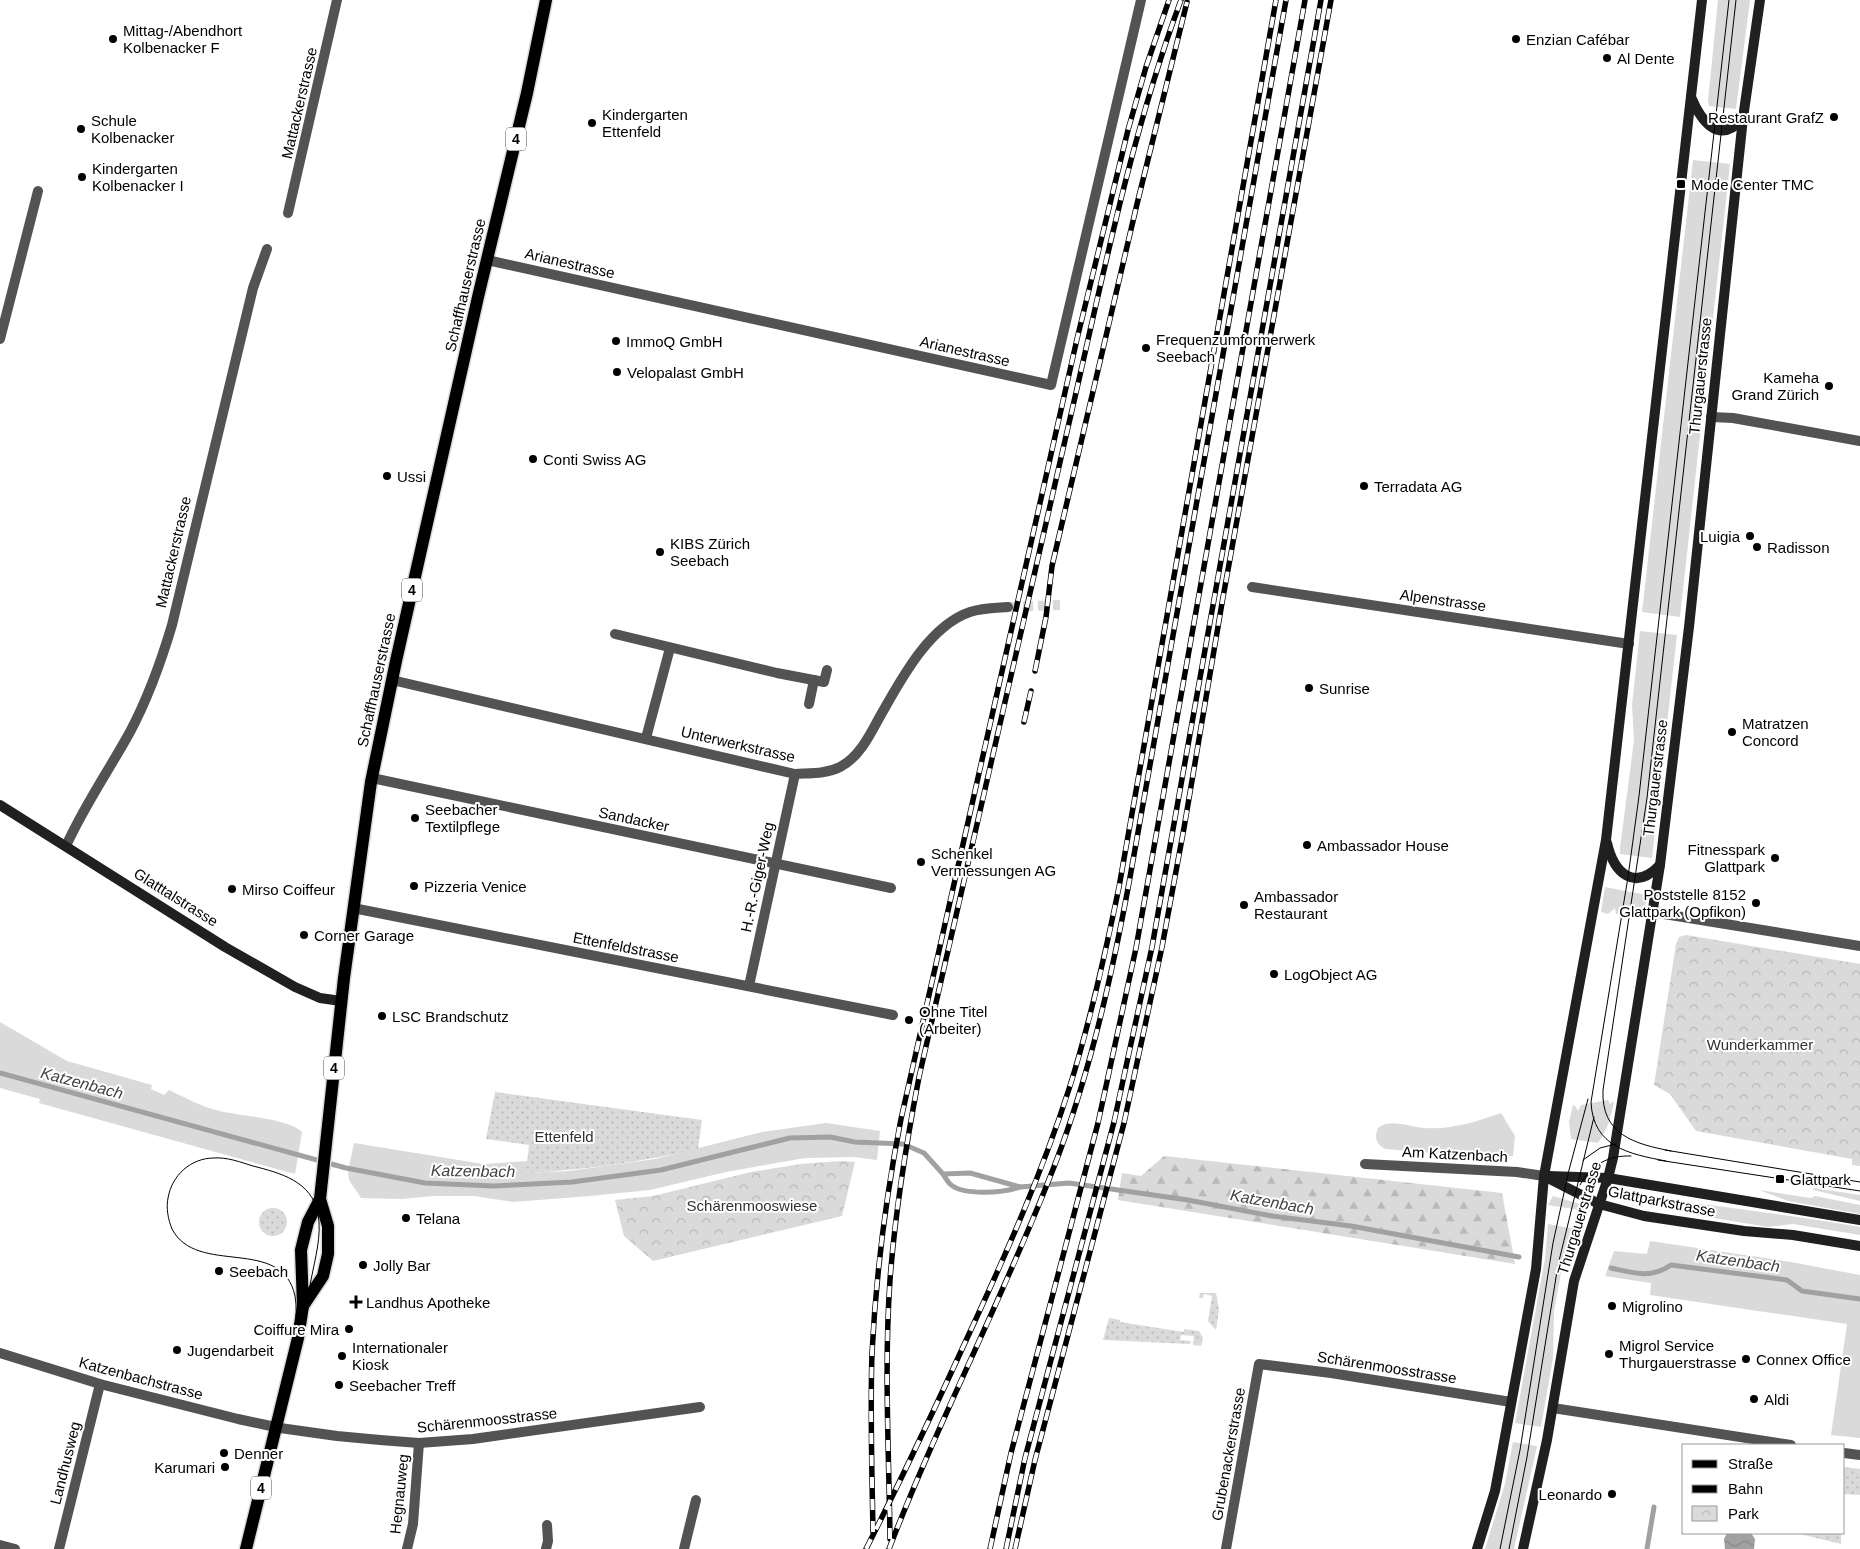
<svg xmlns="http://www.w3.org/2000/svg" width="1860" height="1549" viewBox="0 0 1860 1549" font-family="Arial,sans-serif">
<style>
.grass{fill:#dadada}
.forest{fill:url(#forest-firs)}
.park{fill:url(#park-crowns)}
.garden{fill:url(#garden-dots)}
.water{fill:url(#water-waves)}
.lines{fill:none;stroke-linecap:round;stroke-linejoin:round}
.stream{stroke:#a1a1a1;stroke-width:5}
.street-tunnel{stroke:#d9d9d9;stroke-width:10;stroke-dasharray:10 5;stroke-linecap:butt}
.primary-casing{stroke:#dbdbdb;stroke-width:15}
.street{stroke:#535353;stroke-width:10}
.secondary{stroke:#202020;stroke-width:10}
.primary{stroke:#000;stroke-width:12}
.tram{stroke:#000;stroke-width:1}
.rail-casing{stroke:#000;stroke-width:5.5}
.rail{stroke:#fff;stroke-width:4;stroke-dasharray:11;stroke-linecap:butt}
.poi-dot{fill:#000;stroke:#fff;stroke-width:2}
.labels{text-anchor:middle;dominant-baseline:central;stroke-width:4;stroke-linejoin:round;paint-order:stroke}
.shield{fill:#fff;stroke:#4c4c4c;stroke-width:1}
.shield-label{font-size:14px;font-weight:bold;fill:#000}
.poi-label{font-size:15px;fill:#000;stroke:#fff;text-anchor:start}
.street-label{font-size:15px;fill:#000;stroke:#fff}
.park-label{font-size:15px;fill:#313131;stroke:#fff}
.water-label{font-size:16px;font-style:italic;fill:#424242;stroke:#fff}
</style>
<defs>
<pattern id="forest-firs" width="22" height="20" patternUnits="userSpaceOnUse" patternTransform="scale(1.25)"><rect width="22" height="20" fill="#dadada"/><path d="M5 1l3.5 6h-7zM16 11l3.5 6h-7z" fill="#b9b9b9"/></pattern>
<pattern id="park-crowns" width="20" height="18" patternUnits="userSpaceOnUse" patternTransform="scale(1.25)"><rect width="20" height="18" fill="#dadada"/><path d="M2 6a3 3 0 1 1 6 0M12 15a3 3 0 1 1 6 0" fill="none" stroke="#b9b9b9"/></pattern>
<pattern id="garden-dots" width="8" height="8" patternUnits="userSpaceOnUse" patternTransform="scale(1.25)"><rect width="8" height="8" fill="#dadada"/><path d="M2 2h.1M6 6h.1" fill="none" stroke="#b9b9b9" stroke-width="1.8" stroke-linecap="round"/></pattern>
<pattern id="water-waves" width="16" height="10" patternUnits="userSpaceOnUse" patternTransform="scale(1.25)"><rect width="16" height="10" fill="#a1a1a1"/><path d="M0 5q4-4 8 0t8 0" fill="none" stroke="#898989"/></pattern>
</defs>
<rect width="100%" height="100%" fill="#fff"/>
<g class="grass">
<polygon points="1718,0 1750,0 1736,109 1709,106 1708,101"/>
<polygon points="1693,160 1730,164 1680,617 1642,612"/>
<polygon points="1640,631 1677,635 1652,858 1620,854 1620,848 1634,740 1632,705"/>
<polygon points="1605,887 1647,895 1643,918 1639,912 1636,917 1627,914 1616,914 1615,908 1608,914 1601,912"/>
<path d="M0 1022 67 1061 152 1085 151 1089 164 1095 169 1090C184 1097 200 1106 216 1110 236 1116 289 1118 302 1132L295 1174 39 1103 40 1099 0 1088Z"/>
<path d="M1608 1100 1610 1104 1614 1101C1611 1117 1608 1129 1598 1143L1571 1139 1569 1122 1573 1105 1575 1106 1578 1111 1581 1105Z"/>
<path d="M1501 1113 1515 1136 1513 1156 1447 1154 1385 1149C1376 1144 1374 1137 1378 1128 1389 1118 1410 1127 1424 1128 1451 1130 1475 1122 1501 1113Z"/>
<polygon points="826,1123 880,1131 877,1160 854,1157 805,1158 726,1172 650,1190 590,1196 513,1202 474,1196 434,1196 401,1199 361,1198 349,1180 348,1171 354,1143 483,1164 528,1161 526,1173 569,1171 655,1159 762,1132"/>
<polygon points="1814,1188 1860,1195 1860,1201 1813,1190"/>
<polygon points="1759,1190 1811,1198 1815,1196 1860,1205 1860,1214 1788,1201"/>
<polygon points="1553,1196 1580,1204 1580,1210 1548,1205"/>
<path d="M1654 1198C1723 1207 1792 1215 1860 1227V1235L1793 1224 1768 1227 1696 1215 1653 1204Z"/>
<polygon points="1548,1224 1575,1229 1561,1273 1554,1311 1553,1358 1541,1427 1515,1423 1545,1259"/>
<polygon points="1650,1241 1791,1262 1860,1275 1860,1438 1831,1435 1847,1324 1650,1295 1651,1283 1605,1276 1614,1251 1647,1254"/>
<polygon points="1513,1442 1537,1446 1514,1549 1485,1549 1505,1484"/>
</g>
<polygon class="forest" points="1164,1156 1502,1193 1515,1264 1118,1200 1122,1173 1141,1176"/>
<g class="park">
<polygon points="1686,935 1860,964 1860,1166 1852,1165 1852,1159 1696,1131 1670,1094 1654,1085 1676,944 1679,937"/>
<polygon points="842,1161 855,1162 842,1216 653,1261 624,1236 615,1200 653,1196 751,1172 801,1164"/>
</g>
<g class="garden">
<path d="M495 1092 702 1120 698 1149C641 1162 584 1170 526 1173L529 1145 486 1139Z"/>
<circle cx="273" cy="1222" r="14"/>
<polygon points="1200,1293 1216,1293 1219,1310 1216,1330 1208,1321 1212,1296 1204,1294 1203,1298 1199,1298"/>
<polygon points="1109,1318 1120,1320 1120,1322 1184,1332 1184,1329 1199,1331 1203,1338 1201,1346 1193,1345 1194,1336 1181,1335 1180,1340 1191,1341 1190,1344 1103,1340"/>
<polygon points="1844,1467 1860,1469 1860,1495 1844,1494"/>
<polygon points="1800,1533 1841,1533 1841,1544 1800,1534"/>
</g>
<polygon class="water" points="1727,1533 1751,1533 1755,1539 1754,1549 1725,1549 1724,1539"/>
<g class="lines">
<g class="stream">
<polyline points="0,1073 346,1168 425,1183 494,1186 572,1182 661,1170 790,1138 830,1137 855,1142 903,1144 924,1153 943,1174 970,1173 1020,1187 1069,1183 1188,1200 1272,1216 1351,1226 1519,1257"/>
<path d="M943 1174C945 1177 947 1181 950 1184 963 1196 1004 1193 1020 1187"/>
<path d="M1611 1268C1634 1273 1650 1279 1671 1265L1787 1280 1802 1291 1860 1299"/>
<polyline points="1647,1549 1654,1507"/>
</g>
<polyline class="street-tunnel" points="1008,607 1060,605"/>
<g class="primary-casing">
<g id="primary">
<polyline points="303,1306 323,1276 328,1254 328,1226 320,1199"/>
<polyline points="246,1549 298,1338 303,1306 301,1250 308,1222 320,1199 344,978 371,782 396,661 478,297 527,93 546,0"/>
</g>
</g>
<g class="street">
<polyline points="288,213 337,0"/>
<polyline points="487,260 1051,385 1141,0"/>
<polyline points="0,339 38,191"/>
<polyline points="1711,417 1733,418 1860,441"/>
<polyline points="1252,587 1629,644"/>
<polyline points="615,634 777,673 824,682 827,670"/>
<path d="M392 680 795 774C810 773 826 774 840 767 858 758 869 737 878 720 899 683 928 626 970 612 982 608 995 608 1008 607"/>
<polyline points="809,704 814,680"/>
<polyline points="646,738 670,648"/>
<polyline points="372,778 891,888"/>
<path d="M66 846C84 806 109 770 130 732 148 698 161 662 172 625L253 288 267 249"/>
<polyline points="353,908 893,1015"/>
<polyline points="1652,912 1860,946"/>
<polyline points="749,986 795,774"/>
<polyline points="1365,1164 1517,1172 1544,1176"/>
<polyline points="0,1353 100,1384 238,1419 280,1428 337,1436 380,1440 419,1443 473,1439 700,1407"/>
<polyline points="1553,1408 1791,1445"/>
<polyline points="1844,1453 1860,1455"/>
<polyline points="0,1545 15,1549"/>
<polyline points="59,1549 100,1384"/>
<polyline points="407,1549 413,1524 419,1443"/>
<polyline points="546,1549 548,1541 547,1525"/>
<polyline points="684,1549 696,1500"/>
<polyline points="1226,1549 1259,1364 1331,1373 1511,1402"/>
</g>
<g class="secondary">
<path d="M1691 97C1701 121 1719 146 1743 118"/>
<polyline points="0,805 225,947 295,987 320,998 341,1001"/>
<path d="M1607 843C1614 873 1634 892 1660 865"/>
<polyline points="1544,1176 1599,1204 1644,1216 1744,1231 1793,1235 1860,1246"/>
<polyline points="1548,1176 1608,1178 1860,1220"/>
<polyline points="1477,1549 1495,1491 1536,1269 1544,1176 1606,840 1702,0"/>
<polyline points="1523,1549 1547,1440 1574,1281 1608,1178 1613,1158 1660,865 1689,627 1743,118 1760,0"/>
</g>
<use href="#primary" class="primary"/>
<g class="tram">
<polyline points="1665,1150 1860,1182"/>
<path d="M1671 1151C1635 1144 1601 1135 1603 1090L1647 798 1736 0"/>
<polyline points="1583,1160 1600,1148 1616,1144"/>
<polyline points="1658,1160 1860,1191"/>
<path d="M1666 1161C1629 1154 1593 1147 1591 1102L1628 877 1639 796 1729 0"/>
<path d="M1580 1185C1590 1165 1609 1155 1631 1156"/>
<path d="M242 1549 288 1362C292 1341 299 1317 295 1296 282 1235 197 1277 172 1229 168 1219 166 1208 168 1198 172 1175 191 1158 214 1158 227 1157 240 1162 253 1166 280 1173 312 1181 318 1214 322 1235 315 1259 311 1280 297 1371 271 1460 250 1549"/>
<polyline points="1500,1549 1520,1450 1553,1243 1569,1170 1588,1099"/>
<polyline points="1509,1549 1527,1457 1558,1265 1594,1117"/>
</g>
<g class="rail-casing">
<g id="rail">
<polyline points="1035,671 1046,617 1052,566 1137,204 1187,2"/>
<polyline points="1024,722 1031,691"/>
<path d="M873 1532C872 1472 870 1412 872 1353 876 1274 886 1196 901 1119L1077 339 1128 130 1146 67 1169 0"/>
<path d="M890 1539C889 1453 884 1367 890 1280 895 1212 906 1145 919 1077 968 864 1017 650 1066 436 1100 291 1129 140 1181 0"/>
<path d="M866 1549C902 1478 936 1406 969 1334 1006 1254 1042 1173 1069 1089 1090 1023 1105 955 1119 887L1276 0"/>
<path d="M889 1549C937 1424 999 1306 1048 1182 1087 1086 1110 985 1129 883L1286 0"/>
<polyline points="990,1549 1011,1453 1098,1123 1136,948 1305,0"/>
<polyline points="1006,1549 1025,1458 1114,1122 1152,947 1321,0"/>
<polyline points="1015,1549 1035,1460 1124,1123 1162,947 1184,828 1222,603 1331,0"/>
</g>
</g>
<use href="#rail" class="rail"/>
</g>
<g class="poi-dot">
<circle cx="113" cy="39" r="5"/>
<circle cx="1516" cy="39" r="5"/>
<circle cx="1607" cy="58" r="5"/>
<circle cx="1834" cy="117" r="5"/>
<circle cx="592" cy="123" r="5"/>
<circle cx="81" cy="129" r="5"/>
<circle cx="82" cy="177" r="5"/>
<rect x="1676" y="179" width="10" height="10" rx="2.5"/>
<circle cx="616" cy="341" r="5"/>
<circle cx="1146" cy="348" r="5"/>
<circle cx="617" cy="372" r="5"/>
<circle cx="1829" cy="386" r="5"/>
<circle cx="533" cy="459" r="5"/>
<circle cx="387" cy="476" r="5"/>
<circle cx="1364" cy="486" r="5"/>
<circle cx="1750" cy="536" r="5"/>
<circle cx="1757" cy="547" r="5"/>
<circle cx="660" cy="552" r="5"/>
<circle cx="1309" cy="688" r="5"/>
<circle cx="1732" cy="732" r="5"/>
<circle cx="415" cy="818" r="5"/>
<circle cx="1307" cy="845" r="5"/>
<circle cx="1775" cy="858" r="5"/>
<circle cx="921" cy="862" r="5"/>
<circle cx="414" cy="886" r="5"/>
<circle cx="232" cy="889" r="5"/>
<circle cx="1756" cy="903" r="5"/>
<circle cx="1244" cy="905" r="5"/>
<circle cx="304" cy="935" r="5"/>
<circle cx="1274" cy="974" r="5"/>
<circle cx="382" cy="1016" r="5"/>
<circle cx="909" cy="1020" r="5"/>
<rect x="1775" y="1174" width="10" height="10" rx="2.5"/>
<circle cx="406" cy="1218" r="5"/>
<circle cx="363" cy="1265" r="5"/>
<circle cx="219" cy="1271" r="5"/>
<path d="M353.5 1294.5h5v5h5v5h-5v5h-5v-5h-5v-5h5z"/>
<circle cx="1612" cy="1306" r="5"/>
<circle cx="349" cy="1329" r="5"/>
<circle cx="177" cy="1350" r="5"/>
<circle cx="1609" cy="1354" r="5"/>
<circle cx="342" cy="1356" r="5"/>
<circle cx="1746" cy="1359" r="5"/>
<circle cx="339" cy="1385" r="5"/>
<circle cx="1754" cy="1399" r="5"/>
<circle cx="224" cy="1453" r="5"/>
<circle cx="225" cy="1467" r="5"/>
<circle cx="1612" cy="1494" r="5"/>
</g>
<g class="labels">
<g class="shield">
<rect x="506" y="127.5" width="20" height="23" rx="4"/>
<rect x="402" y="578.5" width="20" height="23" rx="4"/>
<rect x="324" y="1056.5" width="20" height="23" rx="4"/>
<rect x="251" y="1476.5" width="20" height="23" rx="4"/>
</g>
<g class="shield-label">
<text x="516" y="139">4</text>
<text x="412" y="590">4</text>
<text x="334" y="1068">4</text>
<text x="261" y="1488">4</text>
</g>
<g class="poi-label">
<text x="123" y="30">Mittag-/Abendhort<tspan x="123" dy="17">Kolbenacker F</tspan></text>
<text x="1526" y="39">Enzian Cafébar</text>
<text x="1617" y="58">Al Dente</text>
<text x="602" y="114">Kindergarten<tspan x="602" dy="17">Ettenfeld</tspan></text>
<text x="1824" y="117" text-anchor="end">Restaurant GrafZ</text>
<text x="91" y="120">Schule<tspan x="91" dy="17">Kolbenacker</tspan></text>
<text x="92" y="168">Kindergarten<tspan x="92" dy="17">Kolbenacker I</tspan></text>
<text x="1691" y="184">Mode Center TMC</text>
<text x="1156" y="339">Frequenzumformerwerk<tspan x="1156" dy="17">Seebach</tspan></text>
<text x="626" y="341">ImmoQ GmbH</text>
<text x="627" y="372">Velopalast GmbH</text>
<text x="1819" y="377" text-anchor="end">Kameha<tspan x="1819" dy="17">Grand Zürich</tspan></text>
<text x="543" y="459">Conti Swiss AG</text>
<text x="397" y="476">Ussi</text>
<text x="1374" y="486">Terradata AG</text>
<text x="1740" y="536" text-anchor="end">Luigia</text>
<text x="670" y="543">KIBS Zürich<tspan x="670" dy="17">Seebach</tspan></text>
<text x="1767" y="547">Radisson</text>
<text x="1319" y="688">Sunrise</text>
<text x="1742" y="723">Matratzen<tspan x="1742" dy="17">Concord</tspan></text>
<text x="425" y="809">Seebacher<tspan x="425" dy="17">Textilpflege</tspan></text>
<text x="1317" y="845">Ambassador House</text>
<text x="1765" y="849" text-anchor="end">Fitnesspark<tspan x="1765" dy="17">Glattpark</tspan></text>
<text x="931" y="853">Schenkel<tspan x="931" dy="17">Vermessungen AG</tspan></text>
<text x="424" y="886">Pizzeria Venice</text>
<text x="242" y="889">Mirso Coiffeur</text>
<text x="1746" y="894" text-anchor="end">Poststelle 8152<tspan x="1746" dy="17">Glattpark (Opfikon)</tspan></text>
<text x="1254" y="896">Ambassador<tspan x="1254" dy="17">Restaurant</tspan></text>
<text x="314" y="935">Corner Garage</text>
<text x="1284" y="974">LogObject AG</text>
<text x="919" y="1011">Ohne Titel<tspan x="919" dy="17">(Arbeiter)</tspan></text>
<text x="392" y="1016">LSC Brandschutz</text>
<text x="1790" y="1179">Glattpark</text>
<text x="416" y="1218">Telana</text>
<text x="373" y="1265">Jolly Bar</text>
<text x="229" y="1271">Seebach</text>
<text x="366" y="1302">Landhus Apotheke</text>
<text x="1622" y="1306">Migrolino</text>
<text x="339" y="1329" text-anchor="end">Coiffure Mira</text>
<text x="1619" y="1345">Migrol Service<tspan x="1619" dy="17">Thurgauerstrasse</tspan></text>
<text x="352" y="1347">Internationaler<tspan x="352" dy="17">Kiosk</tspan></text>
<text x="187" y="1350">Jugendarbeit</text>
<text x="1756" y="1359">Connex Office</text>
<text x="349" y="1385">Seebacher Treff</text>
<text x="1764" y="1399">Aldi</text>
<text x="234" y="1453">Denner</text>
<text x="215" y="1467" text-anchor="end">Karumari</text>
<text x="1602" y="1494" text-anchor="end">Leonardo</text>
</g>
<g class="street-label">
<text transform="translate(299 103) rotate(-77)">Mattackerstrasse</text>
<text transform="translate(570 263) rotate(13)">Arianestrasse</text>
<text transform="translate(465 285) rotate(-77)">Schaffhauserstrasse</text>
<text transform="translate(965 351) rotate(13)">Arianestrasse</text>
<text transform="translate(1700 376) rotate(-84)">Thurgauerstrasse</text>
<text transform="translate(173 552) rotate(-77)">Mattackerstrasse</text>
<text transform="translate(1443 600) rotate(8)">Alpenstrasse</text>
<text transform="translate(376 680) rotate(-78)">Schaffhauserstrasse</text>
<text transform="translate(738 744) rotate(13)">Unterwerkstrasse</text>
<text transform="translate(1655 778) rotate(-83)">Thurgauerstrasse</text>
<text transform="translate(634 819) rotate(12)">Sandacker</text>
<text transform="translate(757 877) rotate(-78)">H.-R.-Giger-Weg</text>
<text transform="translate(176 897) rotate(32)">Glatttalstrasse</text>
<text transform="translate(626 947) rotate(11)">Ettenfeldstrasse</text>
<text transform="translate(1455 1154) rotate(3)">Am Katzenbach</text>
<text transform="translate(1662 1201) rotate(11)">Glattparkstrasse</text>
<text transform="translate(1579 1218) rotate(-73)">Thurgauerstrasse</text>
<text transform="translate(1387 1367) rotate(9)">Schärenmoosstrasse</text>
<text transform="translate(141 1378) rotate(15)">Katzenbachstrasse</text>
<text transform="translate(487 1420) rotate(-6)">Schärenmoosstrasse</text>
<text transform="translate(1228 1454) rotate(-80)">Grubenackerstrasse</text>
<text transform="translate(65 1463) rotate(-76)">Landhusweg</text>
<text transform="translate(399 1494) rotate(-84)">Hegnauweg</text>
</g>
<g class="park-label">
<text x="1760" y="1044">Wunderkammer</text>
<text x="564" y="1136">Ettenfeld</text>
<text x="752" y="1205">Schärenmooswiese</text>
</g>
<g class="water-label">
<text transform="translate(82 1083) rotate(15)">Katzenbach</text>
<text transform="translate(473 1171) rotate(1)">Katzenbach</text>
<text transform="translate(1272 1202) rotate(10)">Katzenbach</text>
<text transform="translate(1738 1261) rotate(8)">Katzenbach</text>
</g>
</g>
<rect x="1682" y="1444" width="162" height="90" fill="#ffffff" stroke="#999999"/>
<rect x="1692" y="1460" width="25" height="8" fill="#000000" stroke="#999999"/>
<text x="1728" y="1469" font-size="15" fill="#000000">Straße</text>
<rect x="1692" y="1485" width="25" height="8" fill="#000000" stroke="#999999"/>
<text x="1728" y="1494" font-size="15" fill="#000000">Bahn</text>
<rect x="1692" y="1506" width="25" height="15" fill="url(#park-crowns)" stroke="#999999"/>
<text x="1728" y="1519" font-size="15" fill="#000000">Park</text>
</svg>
